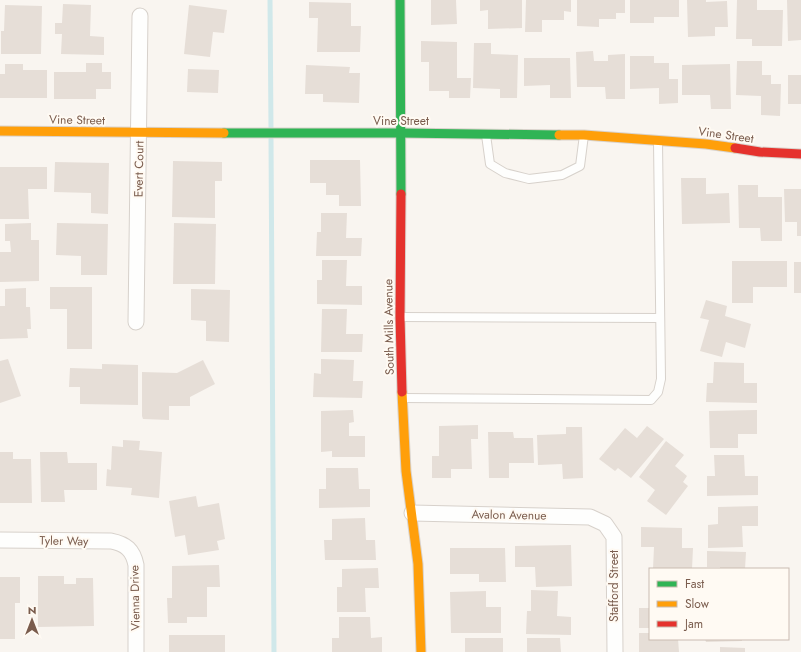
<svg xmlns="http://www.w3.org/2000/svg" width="801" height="652" viewBox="0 0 801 652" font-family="Jost,sans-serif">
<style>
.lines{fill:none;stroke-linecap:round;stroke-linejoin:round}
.stream{stroke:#d0e8ea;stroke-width:5}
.building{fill:#e6ded7}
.lane-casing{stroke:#d7d1cb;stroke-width:10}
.street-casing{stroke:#d7d1cb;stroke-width:17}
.fast-casing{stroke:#d9d2cb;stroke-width:11}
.slow-casing{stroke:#d9d2cb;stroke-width:11}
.jam-casing{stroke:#d9d2cb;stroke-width:11}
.lane{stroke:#fefefd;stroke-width:8}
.street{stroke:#fefefd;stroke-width:15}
.fast{stroke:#30b455;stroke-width:9}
.slow{stroke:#ff9f0a;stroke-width:9}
.jam{stroke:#e5322d;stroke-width:9}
.labels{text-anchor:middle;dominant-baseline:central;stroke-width:4;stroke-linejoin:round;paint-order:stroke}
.street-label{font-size:12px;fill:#7a5c4d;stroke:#fffaf3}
</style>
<rect width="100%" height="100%" fill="#f9f5f0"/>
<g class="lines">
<g class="stream">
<polyline points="270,0 271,129"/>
<polyline points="271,139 274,652"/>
</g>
</g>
<g class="building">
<polygon points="431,0 456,0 457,24 431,25"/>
<polygon points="480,0 522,0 522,28 488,29 488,10 480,11"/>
<polygon points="526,0 571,0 571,12 564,11 564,20 542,20 542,32 525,32"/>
<polygon points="577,0 625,0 625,13 616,13 616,19 599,19 599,27 577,26"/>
<polygon points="630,0 679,0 679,17 654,17 654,23 630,23"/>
<polygon points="687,0 706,0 706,2 727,1 728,27 715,27 715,36 688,37"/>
<polygon points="737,0 757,0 757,10 783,10 782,46 752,46 752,39 736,39"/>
<polygon points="787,0 801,0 801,40 788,41"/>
<polygon points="309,2 351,3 351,26 361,26 360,52 317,52 318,18 309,18"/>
<polygon points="63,4 91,5 90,36 104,37 104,55 61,54 62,34 55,34 55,23 62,23"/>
<polygon points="5,5 42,6 41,54 1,54 1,31 4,31"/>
<polygon points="189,5 227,10 224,33 213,32 210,57 184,54"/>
<polygon points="421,41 457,42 457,78 471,78 470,98 449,98 449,91 429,91 429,62 421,62"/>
<polygon points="474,43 491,43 491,54 518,55 517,98 500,98 500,89 473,88"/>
<polygon points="593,51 594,61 608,61 608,55 625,54 625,99 606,99 605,87 577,87 576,52"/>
<polygon points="630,56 654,56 654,63 669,63 669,79 678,79 678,103 659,104 659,88 630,89"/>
<polygon points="524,58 570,58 571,98 550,98 550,85 524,86"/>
<polygon points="737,61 762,61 762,75 771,75 771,84 781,84 780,116 761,115 761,96 736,95"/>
<polygon points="86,63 102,63 102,72 111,72 111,89 96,89 96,99 54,99 54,72 86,72"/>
<polygon points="5,64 23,64 23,70 47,70 47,98 0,98 0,74 5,74"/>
<polygon points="730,64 731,109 711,109 710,95 682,95 682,65"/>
<polygon points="306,65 350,67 349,73 360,73 359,103 323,102 323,94 305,94"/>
<polygon points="188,69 219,70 218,93 187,92"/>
<rect x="788" y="75" width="13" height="29"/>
<polygon points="310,160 360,160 361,206 339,206 339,195 326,195 326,183 310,183"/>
<polygon points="173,161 222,162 222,181 215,181 215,218 172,217"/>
<polygon points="55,162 109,163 108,214 91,213 91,193 54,192"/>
<polygon points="0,167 47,167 47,189 28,189 29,219 0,219"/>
<polygon points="681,178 706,178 706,194 729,193 730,223 682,224"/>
<polygon points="738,185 758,185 758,197 782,197 782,241 761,241 760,228 739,228"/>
<polygon points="784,189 801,189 801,236 797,236 797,222 785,222"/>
<polygon points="321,213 347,213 346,238 362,238 361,256 316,256 317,232 321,232"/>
<polygon points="31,223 31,240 39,240 39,281 0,282 0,252 11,252 10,241 5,241 5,224"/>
<polygon points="57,223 108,224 107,275 81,275 81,256 56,255"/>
<polygon points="174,223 216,224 215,284 173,284"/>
<polygon points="322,260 347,260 346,286 362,286 362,305 317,304 317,280 322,280"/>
<polygon points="732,261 787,261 787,287 753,287 753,303 732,303"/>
<rect x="794" y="262" width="7" height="31"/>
<polygon points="50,287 92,287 92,349 67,349 67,309 50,309"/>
<polygon points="26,288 26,307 30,307 31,329 27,329 28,338 0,339 0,306 5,306 5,289"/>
<polygon points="191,289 230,290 229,342 206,341 206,321 191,320"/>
<polygon points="706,300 727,306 725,316 751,324 745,348 726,342 722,357 700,351 709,320 700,318"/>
<polygon points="322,309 347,309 346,334 363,334 362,352 321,352"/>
<polygon points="8,359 21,396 0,403 0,361"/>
<polygon points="321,359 354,360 353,381 363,381 362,398 313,397 314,373 321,374"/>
<polygon points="203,360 215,384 190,397 190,406 169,406 169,420 143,419 142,416 142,372 177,373"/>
<polygon points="714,362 744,363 744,383 757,383 757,403 706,402 707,383 713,383"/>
<polygon points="102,364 138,365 138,405 80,404 80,387 69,387 70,368 102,369"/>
<polygon points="353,410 354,422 349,423 349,436 365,436 365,457 332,457 332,451 321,452 321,411"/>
<polygon points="757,410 757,434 738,434 738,448 710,448 709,411"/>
<polygon points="478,425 478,439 471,439 472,469 451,469 451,478 432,478 432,456 439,456 439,426"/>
<polygon points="647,426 664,439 631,478 618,468 615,471 599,459 625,428 637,438"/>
<polygon points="566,427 582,427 583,478 563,479 562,464 538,465 537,435 566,434"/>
<polygon points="488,432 513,432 514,438 533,438 534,463 509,463 509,478 489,478"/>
<polygon points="123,440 140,441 139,450 162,452 159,498 131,495 132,488 106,486 107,469 111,470 112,446 123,447"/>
<polygon points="666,441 684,455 675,466 687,476 683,482 688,486 666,515 647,501 655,490 639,477"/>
<polygon points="0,452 13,452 13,459 31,459 32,503 0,503"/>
<polygon points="40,452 67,452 68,463 97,463 97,490 64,490 65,502 41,502"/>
<polygon points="714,455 744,455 745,476 758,476 758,495 707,496 707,476 715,476"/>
<polygon points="326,468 358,468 359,489 370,489 370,507 319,508 319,489 326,489"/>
<polygon points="196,496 198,507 219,503 225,539 217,541 219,550 188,555 185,535 175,537 169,501"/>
<polygon points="758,506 758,526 742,526 743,547 708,548 708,525 718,524 718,507"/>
<polygon points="365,518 366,540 375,540 376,560 325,560 324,540 332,540 332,519"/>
<polygon points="641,527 682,528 682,548 693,548 692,569 653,569 654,547 641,547"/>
<polygon points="571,545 572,586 536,587 535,567 515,567 515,546"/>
<polygon points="450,548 505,548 506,582 479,582 479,574 450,574"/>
<polygon points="707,551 746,552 745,569 720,569 720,567 707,567"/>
<polygon points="219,565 220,587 207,587 207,617 187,617 187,623 168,623 167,598 172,598 172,566"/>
<polygon points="378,568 379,588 365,588 366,612 337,612 337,587 342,587 342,569"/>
<polygon points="38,576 64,576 64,584 76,584 76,578 93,578 94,626 38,627"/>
<polygon points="0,577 20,577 20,603 15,603 15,639 0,639"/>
<polygon points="531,590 558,591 557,616 571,617 571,635 526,634 527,611 531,611"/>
<polygon points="486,591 486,607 501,607 501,633 451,633 450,592"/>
<rect x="639" y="608" width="11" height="20"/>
<polygon points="339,617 370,617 371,638 382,637 382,652 332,652 332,638 339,638"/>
<polygon points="639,633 650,633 650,639 678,639 679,652 639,652"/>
<rect x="169" y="635" width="56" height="17"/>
<rect x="465" y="638" width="38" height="14"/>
<polygon points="527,638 560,638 561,652 527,652"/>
<polygon points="705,639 742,639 742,641 706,642"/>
<polygon points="720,647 745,648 745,652 720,652"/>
</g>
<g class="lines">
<g class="lane-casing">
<g id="lane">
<polyline points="486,135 490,164 505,173 529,179 562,175 580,166 584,135"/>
<polyline points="401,317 660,318"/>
<polyline points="403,398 651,400 658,392 661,379 658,142"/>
</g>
</g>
<g class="street-casing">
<g id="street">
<polyline points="136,322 140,16"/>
<polyline points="412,513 590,517 605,524 614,537 615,652"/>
<path d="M0 540 111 541C126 544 133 550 136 565V652"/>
</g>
</g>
<g class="fast-casing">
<g id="fast">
<polyline points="400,0 401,194"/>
<polyline points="224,133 401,133 559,135"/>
</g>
</g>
<g class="slow-casing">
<g id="slow">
<polyline points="0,131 224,133"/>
<polyline points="559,135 584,135 706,144 735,148"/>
<polyline points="402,392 406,471 418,564 421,652"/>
</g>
</g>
<g class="jam-casing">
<g id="jam">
<polyline points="735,148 760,152 801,154"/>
<polyline points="401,194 400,317 402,392"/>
</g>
</g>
<use href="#lane" class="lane"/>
<use href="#street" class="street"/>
<use href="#fast" class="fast"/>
<use href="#slow" class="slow"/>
<use href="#jam" class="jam"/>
</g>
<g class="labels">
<g class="street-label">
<text transform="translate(77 120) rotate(1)">Vine Street</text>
<text x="401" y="121">Vine Street</text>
<text transform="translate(726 135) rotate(8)">Vine Street</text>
<text transform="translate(139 169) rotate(-89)">Evert Court</text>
<text transform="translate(389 327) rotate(-91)">South Mills Avenue</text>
<text transform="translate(509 515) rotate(1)">Avalon Avenue</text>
<text transform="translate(64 541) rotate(1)">Tyler Way</text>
<text transform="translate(614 586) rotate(-90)">Stafford Street</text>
<text transform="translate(135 598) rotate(-91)">Vienna Drive</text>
</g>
</g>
<rect x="649" y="568" width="140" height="72" fill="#fffaf3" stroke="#cabbb1"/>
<rect x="657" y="581" width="20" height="6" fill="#30b455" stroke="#cabbb1"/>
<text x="685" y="588" font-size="12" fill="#7a5c4d">Fast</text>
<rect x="657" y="601" width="20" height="6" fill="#ff9f0a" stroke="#cabbb1"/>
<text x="685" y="608" font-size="12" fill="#7a5c4d">Slow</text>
<rect x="657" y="621" width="20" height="6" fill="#e5322d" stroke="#cabbb1"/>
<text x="685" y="628" font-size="12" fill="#7a5c4d">Jam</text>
<g transform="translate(32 620)" stroke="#fffaf3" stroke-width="3" paint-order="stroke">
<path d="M0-3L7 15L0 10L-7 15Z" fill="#7a5c4d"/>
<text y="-6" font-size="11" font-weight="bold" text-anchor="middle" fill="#7a5c4d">N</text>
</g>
</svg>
